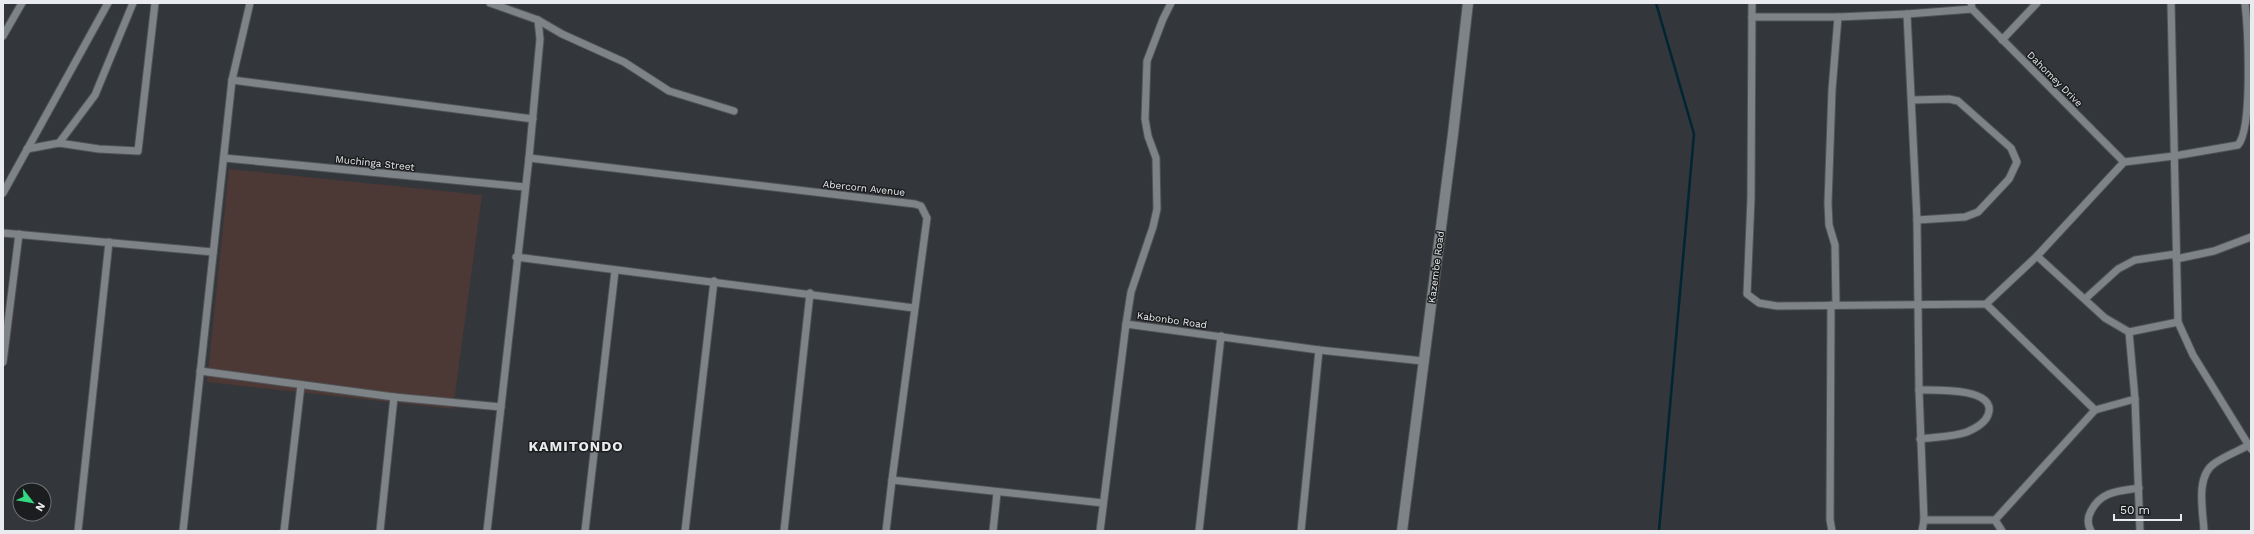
<svg xmlns="http://www.w3.org/2000/svg" width="2254" height="534" viewBox="0 0 2254 534" font-family="'Work Sans',sans-serif">
<style>
.education{fill:#4c3835}
.lines{fill:none;stroke-linecap:round;stroke-linejoin:round}
.stream{stroke:#002533;stroke-width:2.5}
.street-casing{stroke:#505356;stroke-width:9}
.secondary-casing{stroke:#505356;stroke-width:12}
.street{stroke:#7e8387;stroke-width:7}
.secondary{stroke:#7e8387;stroke-width:10}
.labels{text-anchor:middle;dominant-baseline:central;stroke-width:3;stroke-linejoin:round;paint-order:stroke}
.street-label{font-size:10px;fill:#e9ebee;stroke:#1c1d1f}
.district-label{font-size:14px;font-weight:bold;letter-spacing:1px;fill:#e9ebee;stroke:#1c1d1f}
</style>
<rect width="100%" height="100%" fill="#33363a"/>
<polygon class="education" points="229,169 482,195 453,409 207,382"/>
<g class="lines">
<polyline class="stream" points="1656,3 1694,134 1659,531"/>
<g class="street-casing">
<g id="street">
<path d="M1752 3 1751 198 1747 294 1759 303 1777 306 1986 304 2037 256 2124 162 2174 156 2238 145C2253 128 2248 29 2245 3"/>
<polyline points="2171,3 2178,322 2193,355 2251,449"/>
<polyline points="1972,9 2124,162"/>
<polyline points="1752,17 1838,17 1907,14"/>
<polyline points="538,20 562,34 624,62 669,91 734,111"/>
<polyline points="3,36 22,3"/>
<polyline points="2002,40 2037,3"/>
<polyline points="232,80 533,119"/>
<polyline points="1912,100 1949,99 1958,101 2011,148 2017,162 2009,179 1978,212 1965,217 1917,220"/>
<polyline points="59,143 95,95 133,3"/>
<polyline points="27,149 59,143 99,149 138,151 155,3"/>
<polyline points="224,158 525,187"/>
<polyline points="529,158 915,204 921,206 927,218 892,480"/>
<polyline points="3,193 108,3"/>
<polyline points="3,233 213,252"/>
<polyline points="2037,256 2105,318 2129,332"/>
<polyline points="516,257 914,308"/>
<polyline points="2176,259 2214,251 2251,237"/>
<polyline points="2085,299 2118,269 2135,260 2176,254"/>
<polyline points="1986,304 2095,410"/>
<polyline points="1831,305 1830,520 1832,531"/>
<polyline points="1836,305 1835,245 1829,225 1828,203 1832,90 1838,17"/>
<polyline points="1126,324 1131,292 1153,227 1157,209 1156,158 1148,136 1145,119 1147,61 1163,19 1171,3"/>
<polyline points="3,362 19,234"/>
<polyline points="200,371 394,397 501,407"/>
<path d="M1919 390C1932 390 1999 387 1988 415 1985 423 1974 429 1967 432 1953 437 1935 437 1920 439"/>
<polyline points="1924,520 1995,520 2095,410 2135,399"/>
<polyline points="1995,520 2002,531"/>
<polyline points="78,531 109,242"/>
<polyline points="183,531 232,80 250,3"/>
<polyline points="284,531 301,385"/>
<polyline points="380,531 394,397"/>
<polyline points="487,531 529,158 540,39 538,20 490,3"/>
<polyline points="585,531 615,271"/>
<polyline points="685,531 714,281"/>
<polyline points="784,531 810,293"/>
<polyline points="886,531 892,480 1103,503"/>
<polyline points="993,531 997,493"/>
<polyline points="1100,531 1126,324 1319,350 1423,361"/>
<polyline points="1199,531 1221,336"/>
<polyline points="1301,531 1319,350"/>
<polyline points="1922,531 1924,520 1919,390 1917,220 1907,14 1972,9 1971,3"/>
<path d="M2091 531C2087 524 2087 518 2091 511 2101 491 2119 491 2139 488"/>
<polyline points="2140,531 2135,399 2129,332 2178,322"/>
<path d="M2204 531C2203 510 2195 476 2215 463 2225 456 2238 451 2249 445"/>
</g>
</g>
<g class="secondary-casing">
<polyline id="secondary" points="1402,531 1453,134 1468,3"/>
</g>
<use href="#street" class="street"/>
<use href="#secondary" class="secondary"/>
</g>
<g class="labels">
<g class="street-label">
<text transform="translate(2055 79) rotate(45)">Dahomey Drive</text>
<text transform="translate(375 163) rotate(6)">Muchinga Street</text>
<text transform="translate(864 188) rotate(6)">Abercorn Avenue</text>
<text transform="translate(1436 267) rotate(-83)">Kazembe Road</text>
<text transform="translate(1172 320) rotate(8)">Kabonbo Road</text>
</g>
<g class="district-label">
<text x="576" y="446">KAMITONDO</text>
</g>
</g>
<rect width="2254" height="534" fill="none" stroke="#e9ebee" stroke-width="8"/>
<g transform="translate(32 502) rotate(121)"><circle r="19" fill="#1c1d1f" stroke="#6e6f72"/>
<path d="M0-3L7 15L0 10L-7 15Z" fill="#34d881"/>
<text y="-6" font-size="11" font-weight="bold" text-anchor="middle" fill="#e9ebee">N</text>
</g>
<path d="M2114 514v6h67v-6" fill="none" stroke="#e9ebee" stroke-width="2"/>
<text x="2120" y="514" font-size="12" fill="#e9ebee" stroke="#1c1d1f" stroke-width="3" paint-order="stroke">50 m</text>
</svg>
